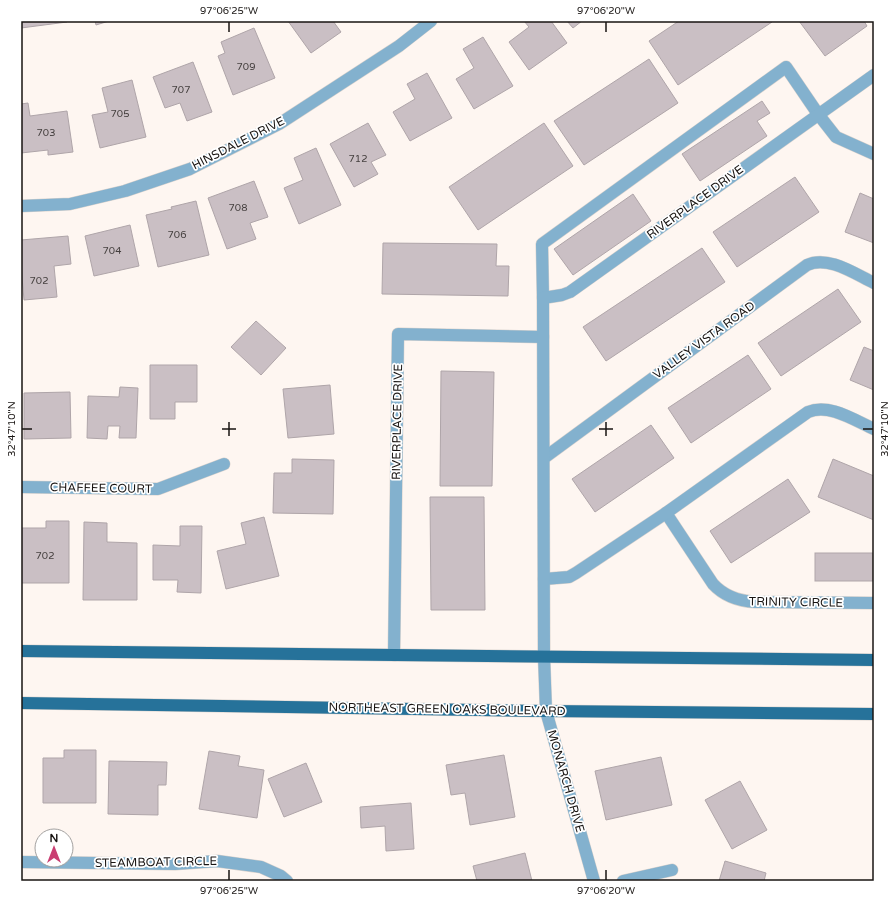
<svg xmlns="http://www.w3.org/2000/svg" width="895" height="902" viewBox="0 0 895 902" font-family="'Varela Round',sans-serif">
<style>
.building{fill:#cabfc4;stroke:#afa5a9}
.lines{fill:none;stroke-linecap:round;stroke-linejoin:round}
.minor-casing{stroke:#d9d2cd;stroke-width:13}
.major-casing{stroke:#d9d2cd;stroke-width:13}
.minor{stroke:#83b1ce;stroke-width:12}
.major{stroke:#26729a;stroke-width:12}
.ticks{fill:none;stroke:#181412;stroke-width:1.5}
.labels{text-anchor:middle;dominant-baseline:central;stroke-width:3.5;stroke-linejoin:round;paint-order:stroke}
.number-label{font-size:10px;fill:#443f3e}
.street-label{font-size:12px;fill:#181412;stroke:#fff}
.neatline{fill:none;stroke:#181412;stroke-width:1.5}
.ticks-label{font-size:10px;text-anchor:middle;fill:#181412}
</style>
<rect width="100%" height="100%" fill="#fef6f1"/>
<g class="building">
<polygon points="21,21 67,21 67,22 21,28"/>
<polygon points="95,21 109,21 96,25"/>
<polygon points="288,21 333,21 341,32 311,53"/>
<polygon points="524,21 551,21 567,43 529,70 509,42 529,27"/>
<polygon points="567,21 582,21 573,28"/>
<polygon points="679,21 771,21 772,22 678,85 649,41"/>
<polygon points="799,21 864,21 867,26 825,56"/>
<polygon points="254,28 275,78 233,95 218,56 225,53 221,42"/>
<polygon points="483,37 513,86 474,109 456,79 474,68 463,49"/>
<polygon points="649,59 678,103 584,165 554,121"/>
<polygon points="193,62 212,112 187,121 180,103 165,108 153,77"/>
<polygon points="427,73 452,118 410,141 393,112 415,99 407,84"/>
<polygon points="132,80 146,137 100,148 92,115 108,112 102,88"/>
<polygon points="762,101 770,113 757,121 767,136 700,181 682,154"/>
<polygon points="28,103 30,116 67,111 73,152 48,155 48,150 21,153 21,104"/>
<polygon points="368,123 386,155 371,162 378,174 354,187 330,144"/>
<polygon points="544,123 573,166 478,230 449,187"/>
<polygon points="316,148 341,205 299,224 284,188 303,180 294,158"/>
<polygon points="795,177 819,212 737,267 713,232"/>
<polygon points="254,181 268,217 250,223 256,239 227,249 208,198"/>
<polygon points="860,193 874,199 874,243 845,232"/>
<polygon points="633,194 651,221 573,275 554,249"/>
<polygon points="196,201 209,255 158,267 146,215 172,209 171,207"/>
<polygon points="130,225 139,266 94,276 85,236"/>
<polygon points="68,236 71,264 54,266 57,297 24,300 21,265 21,240"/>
<polygon points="383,243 497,244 496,266 509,266 508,296 382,294"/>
<polygon points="702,248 725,282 606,361 583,327"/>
<polygon points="838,289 861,322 781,376 758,343"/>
<polygon points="256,321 286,348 261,375 231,347"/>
<polygon points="864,347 874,351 874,390 850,380"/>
<polygon points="748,355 771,389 691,443 668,408"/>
<polygon points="150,365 197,365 197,402 175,402 175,419 150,419"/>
<polygon points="441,371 494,372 492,486 440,486"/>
<polygon points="330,385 334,434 288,438 283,389"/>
<polygon points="120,387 138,388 136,438 119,438 120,426 108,426 107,439 87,438 88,396 119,397"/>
<polygon points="70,392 71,438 24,439 24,393"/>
<polygon points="651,425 674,458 595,512 572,479"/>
<polygon points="292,459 334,460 333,514 273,513 274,473 292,473"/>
<polygon points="833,459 874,476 874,520 818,497"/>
<polygon points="788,479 810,512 731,563 710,531"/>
<polygon points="430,497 484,497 485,610 431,610"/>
<polygon points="264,517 279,576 226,589 217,551 246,544 241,523"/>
<polygon points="46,521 69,521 69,583 21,583 21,528 46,528"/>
<polygon points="84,522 107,523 107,542 137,543 137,600 83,600"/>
<polygon points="180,526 202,526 201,593 177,592 178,580 153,580 153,545 180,546"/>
<rect x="815" y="553" width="58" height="28"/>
<polygon points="64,750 96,750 96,803 43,803 43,758 64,758"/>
<polygon points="209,751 240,756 238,766 264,770 257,818 199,809"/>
<polygon points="504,755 515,817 470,825 465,793 451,795 446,765"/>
<polygon points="661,757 672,805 606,820 595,771"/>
<polygon points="109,761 167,762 166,785 158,785 158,815 108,814"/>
<polygon points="306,763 322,802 284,817 268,779"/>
<polygon points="740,781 767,830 732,849 705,800"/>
<polygon points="411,803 414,849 386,851 385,826 361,828 360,807"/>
<polygon points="525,853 532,881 477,881 473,866"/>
<polygon points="725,861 766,873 764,881 719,881"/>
</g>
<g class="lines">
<g class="minor-casing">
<g id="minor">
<polyline points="21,206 70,204 125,191 190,169 279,124 399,46 431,21"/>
<polyline points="543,298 542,244 786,67 818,114 836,137 874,154"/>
<path d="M544 458 807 265C828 255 855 274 874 283"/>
<polyline points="21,487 158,489 224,464"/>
<path d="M666 513 713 584C724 596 738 601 755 602L874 603"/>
<path d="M544 579 569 577 576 573 666 513 808 412C829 403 854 420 874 429"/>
<polyline points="394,655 398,334 543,337"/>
<polyline points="21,862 175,864 217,861 261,867 281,876 287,881"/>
<polyline points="594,881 546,711 544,656 543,298 562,295 570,292 874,75"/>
<polyline points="623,881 672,870"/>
</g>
</g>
<g class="major-casing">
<g id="major">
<polyline points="21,651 874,660"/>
<polyline points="21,703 546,711 874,714"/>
</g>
</g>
<use href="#minor" class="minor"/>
<use href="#major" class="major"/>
</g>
<path class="ticks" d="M229 22V32M606 22V32M229 422V436M606 422V436M22 429H32M222 429H236M599 429H613M863 429H873M229 870V880M606 870V880"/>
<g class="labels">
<g class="number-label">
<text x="246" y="67">709</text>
<text x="181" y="90">707</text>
<text x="120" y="114">705</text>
<text x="46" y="133">703</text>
<text x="358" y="159">712</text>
<text x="238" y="208">708</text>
<text x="177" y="235">706</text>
<text x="112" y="251">704</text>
<text x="39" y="281">702</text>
<text x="45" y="556">702</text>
</g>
<g class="street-label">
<text transform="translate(238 143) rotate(-27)">HINSDALE DRIVE</text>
<text transform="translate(695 202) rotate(-36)">RIVERPLACE DRIVE</text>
<text transform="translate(704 340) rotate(-36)">VALLEY VISTA ROAD</text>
<text transform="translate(397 422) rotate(-89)">RIVERPLACE DRIVE</text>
<text transform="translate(101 488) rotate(1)">CHAFFEE COURT</text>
<text transform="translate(796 602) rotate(1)">TRINITY CIRCLE</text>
<text transform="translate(447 709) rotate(1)">NORTHEAST GREEN OAKS BOULEVARD</text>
<text transform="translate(566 781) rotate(74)">MONARCH DRIVE</text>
<text transform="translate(156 862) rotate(-1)">STEAMBOAT CIRCLE</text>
</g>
</g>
<rect width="895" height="902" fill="none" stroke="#ffffff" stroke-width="44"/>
<g transform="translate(54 848)"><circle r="19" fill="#ffffff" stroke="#a3a1a0"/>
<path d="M0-3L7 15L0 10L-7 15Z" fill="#ca3e72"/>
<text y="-6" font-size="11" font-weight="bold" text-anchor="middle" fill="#181412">N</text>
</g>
<rect x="22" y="22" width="851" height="858" class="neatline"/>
<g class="ticks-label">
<text x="229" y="14">97°06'25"W</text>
<text x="606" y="14">97°06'20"W</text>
<text transform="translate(11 429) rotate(-90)" y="4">32°47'10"N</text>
<text transform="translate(884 429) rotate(-90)" y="4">32°47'10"N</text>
<text x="229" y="894">97°06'25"W</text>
<text x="606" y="894">97°06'20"W</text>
</g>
</svg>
